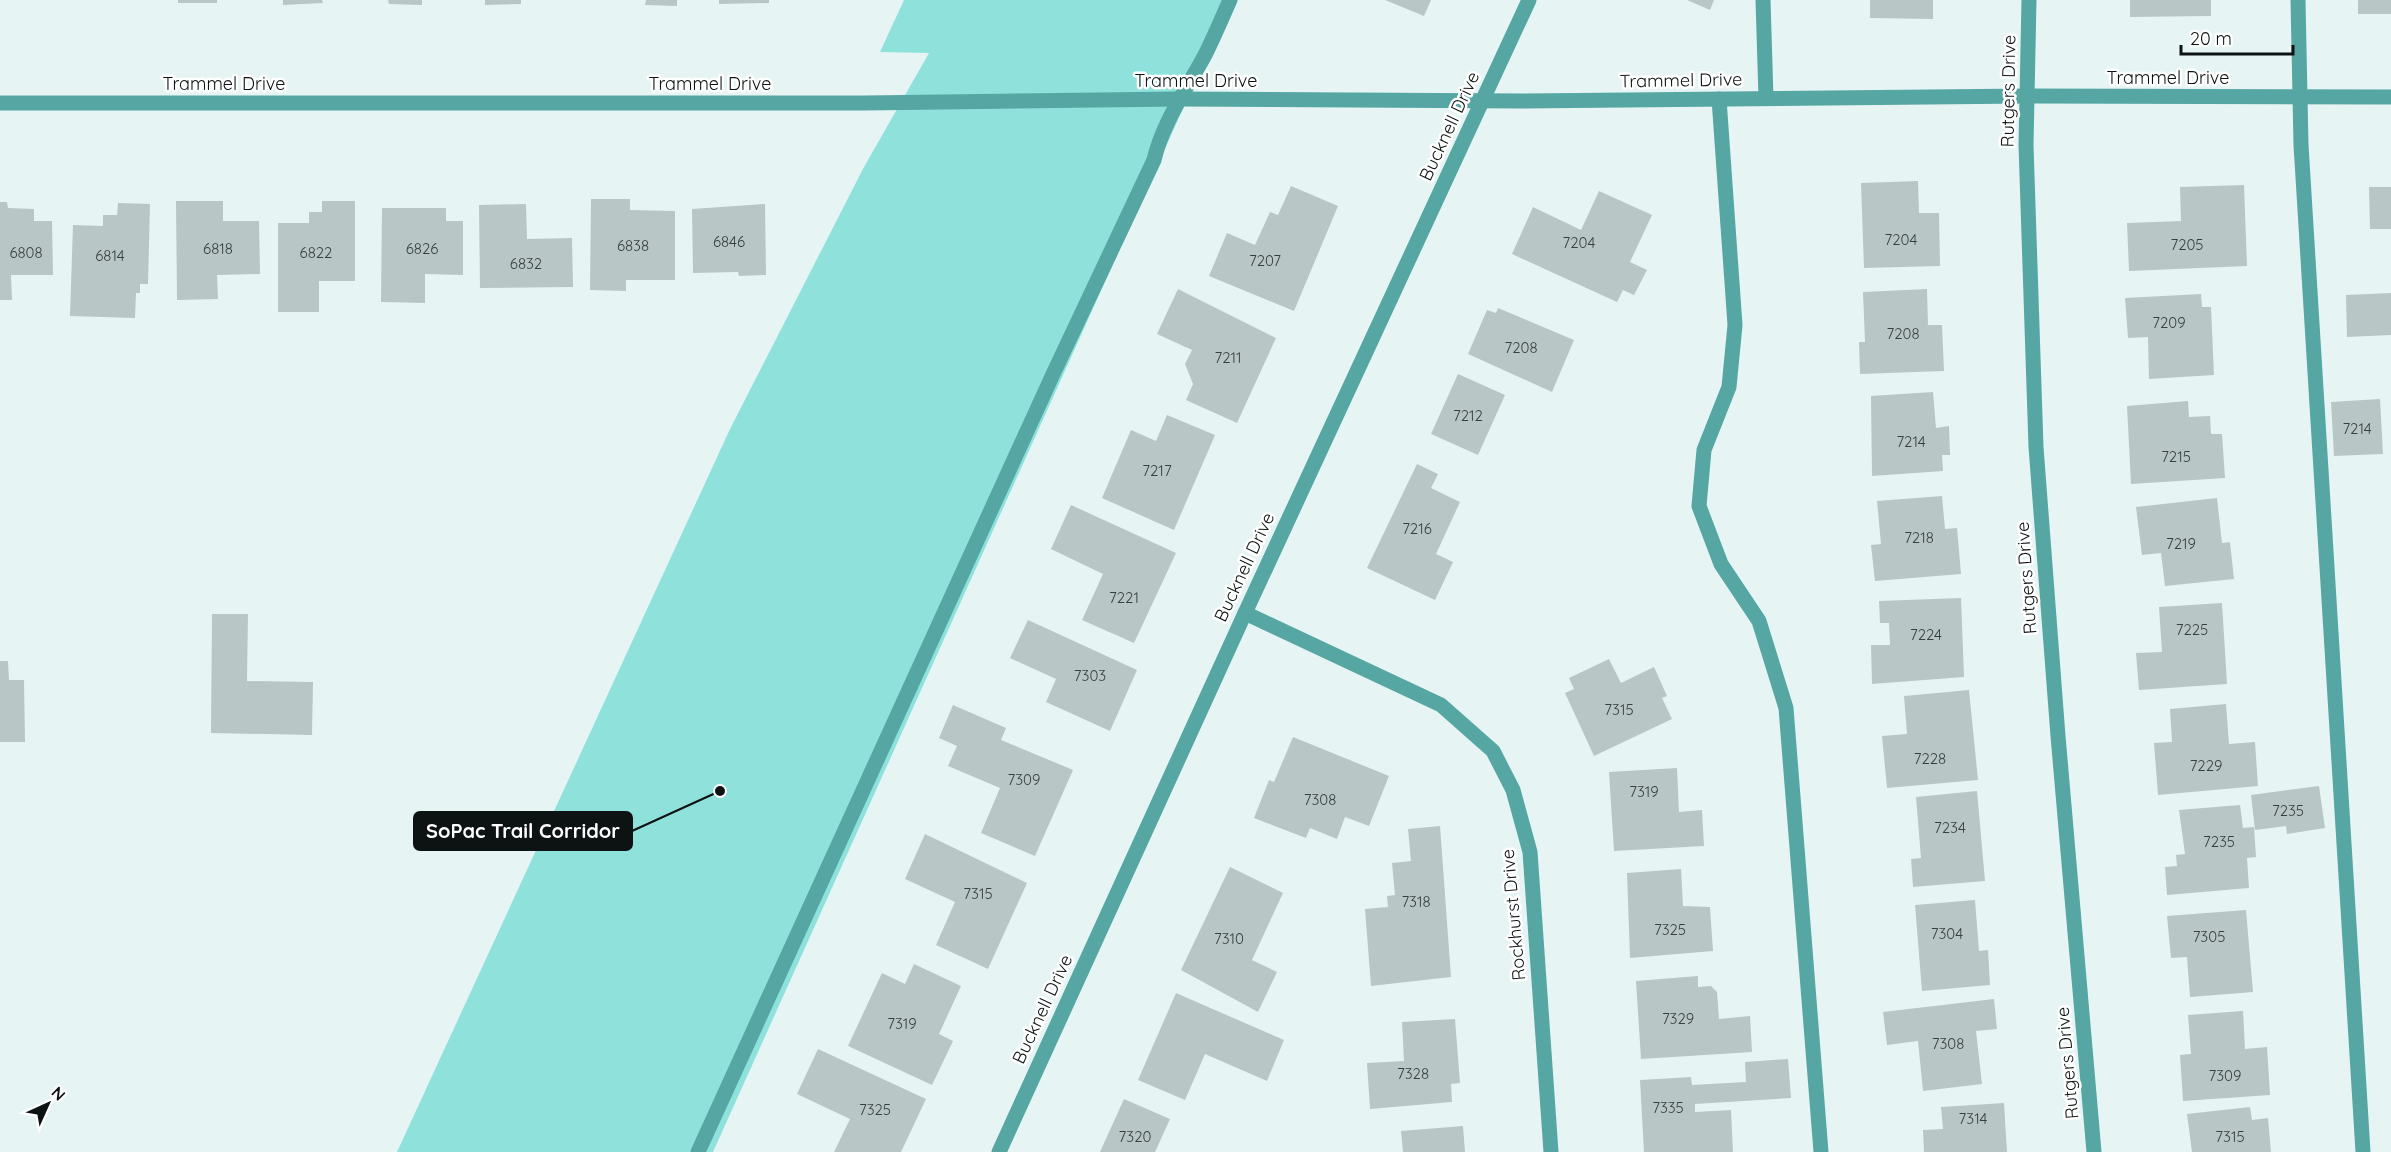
<svg xmlns="http://www.w3.org/2000/svg" width="2391" height="1152" viewBox="0 0 2391 1152" font-family="Quicksand,sans-serif">
<style>
.green{fill:#8fe1dc}
.building{fill:#b8c7c5}
.lines{fill:none;stroke-linecap:round;stroke-linejoin:round}
.minor{stroke:#56a7a3;stroke-width:15}
.labels{text-anchor:middle;dominant-baseline:central;stroke-width:5;stroke-linejoin:round;paint-order:stroke}
.number-label{font-size:15px;fill:#383f3f}
.street-label{font-size:18px;fill:#0d1212;stroke:#fff}
.leader{fill:none;stroke:#0d1212;stroke-width:2}
.callout-dot{fill:#0d1212;stroke:#fff;stroke-width:2}
.callout{fill:#0d1212;stroke:#0d1212;stroke-width:2}
.callout-label{font-size:20px;text-anchor:middle;font-weight:bold;fill:#fff}
</style>
<rect width="100%" height="100%" fill="#e6f5f4"/>
<polygon class="green" points="904,0 1232,0 713,1152 397,1152 730,429 864,167 929,53 880,52"/>
<g class="building">
<rect x="178" y="0" width="39" height="3"/>
<polygon points="283,0 322,0 323,3 283,5"/>
<polygon points="388,0 422,0 422,5 389,4"/>
<polygon points="485,0 521,0 521,4 485,5"/>
<polygon points="646,0 677,0 677,6 645,5"/>
<polygon points="719,0 769,0 769,3 719,4"/>
<polygon points="1385,0 1431,0 1424,16"/>
<polygon points="1687,0 1714,0 1710,10"/>
<polygon points="1870,0 1933,0 1933,19 1870,18"/>
<polygon points="2130,0 2211,0 2211,16 2130,17"/>
<rect x="2358" y="0" width="33" height="14"/>
<polygon points="1918,181 1919,213 1939,213 1940,266 1864,268 1861,183"/>
<polygon points="2244,185 2247,266 2129,271 2127,223 2181,221 2180,187"/>
<polygon points="1291,186 1338,206 1294,311 1209,276 1227,233 1255,245 1270,212 1278,215"/>
<polygon points="2369,187 2391,187 2391,229 2370,229"/>
<polygon points="1599,191 1652,215 1630,262 1647,270 1634,295 1623,290 1617,302 1512,254 1533,207 1581,230"/>
<polygon points="591,199 630,199 630,210 675,211 675,280 626,280 626,291 590,290"/>
<polygon points="176,201 223,201 223,221 259,221 260,274 217,275 218,299 177,300"/>
<polygon points="322,201 355,201 355,281 319,281 319,312 278,312 278,223 309,223 309,212 322,212"/>
<polygon points="0,202 7,202 8,208 34,209 34,221 52,221 53,275 11,275 12,300 0,300"/>
<polygon points="118,203 150,204 148,284 140,284 140,293 136,293 135,318 70,316 73,225 103,226 103,215 117,215"/>
<polygon points="526,204 527,239 572,238 573,287 480,288 479,205"/>
<polygon points="765,204 766,275 739,276 738,272 693,273 692,209"/>
<polygon points="382,208 446,208 446,221 463,221 463,275 425,274 425,303 381,302"/>
<polygon points="1178,289 1276,338 1237,423 1186,400 1193,384 1185,364 1192,350 1157,334"/>
<polygon points="1927,289 1928,325 1942,325 1944,371 1860,374 1859,342 1865,342 1863,292"/>
<polygon points="2391,293 2391,335 2347,337 2346,295"/>
<polygon points="2201,294 2202,307 2211,307 2214,375 2149,379 2148,337 2128,338 2125,298"/>
<polygon points="1498,308 1574,340 1552,392 1468,354 1487,310 1496,313"/>
<polygon points="1458,374 1505,395 1478,455 1431,434"/>
<polygon points="1933,392 1936,428 1949,426 1950,455 1942,455 1943,471 1872,476 1871,396"/>
<polygon points="2380,399 2383,454 2334,456 2331,402"/>
<polygon points="2188,401 2189,417 2210,416 2211,434 2222,434 2225,478 2131,484 2127,406"/>
<polygon points="1167,415 1215,435 1174,530 1102,498 1131,430 1156,441"/>
<polygon points="1417,464 1438,474 1431,488 1460,502 1436,554 1453,562 1435,600 1367,568"/>
<polygon points="1942,496 1945,529 1957,528 1961,574 1875,581 1871,545 1881,544 1877,501"/>
<polygon points="2217,498 2222,543 2230,542 2234,579 2165,586 2161,553 2142,555 2136,507"/>
<polygon points="1071,505 1176,553 1134,643 1082,620 1103,574 1051,549"/>
<polygon points="1961,598 1964,677 1872,684 1871,645 1890,645 1889,623 1880,623 1879,601"/>
<polygon points="2222,603 2227,684 2139,690 2136,653 2162,652 2159,607"/>
<polygon points="212,614 248,614 247,681 313,682 312,735 211,733"/>
<polygon points="1028,620 1137,670 1110,731 1046,702 1056,679 1010,658"/>
<polygon points="1609,659 1621,683 1654,667 1667,696 1662,698 1672,719 1594,756 1565,693 1574,689 1569,678"/>
<polygon points="0,661 8,661 9,680 24,680 25,742 0,742"/>
<polygon points="1969,690 1978,780 1887,788 1882,736 1907,734 1904,696"/>
<polygon points="2226,704 2229,744 2255,742 2258,786 2158,795 2154,743 2172,742 2170,709"/>
<polygon points="953,705 1006,728 1001,740 1073,770 1035,856 981,833 1000,788 948,766 957,746 939,738"/>
<polygon points="1293,737 1389,776 1369,826 1345,817 1337,839 1310,828 1306,838 1254,818 1269,780 1274,782"/>
<polygon points="1677,768 1679,812 1702,810 1704,846 1614,851 1609,772"/>
<polygon points="2319,786 2325,828 2287,834 2286,826 2255,830 2251,795"/>
<polygon points="1977,791 1985,881 1913,887 1911,859 1921,858 1916,797"/>
<polygon points="2240,805 2243,828 2254,827 2256,857 2247,858 2249,888 2167,895 2165,867 2177,866 2176,855 2185,854 2179,810"/>
<polygon points="1440,826 1451,977 1371,986 1365,909 1388,907 1387,896 1395,895 1392,863 1411,861 1408,829"/>
<polygon points="925,834 1027,883 988,969 936,945 955,902 905,879"/>
<polygon points="1230,867 1283,893 1252,960 1277,972 1258,1012 1181,970"/>
<polygon points="1681,869 1683,906 1710,907 1713,951 1630,958 1627,873"/>
<polygon points="1975,900 1979,951 1988,950 1990,985 1922,991 1915,905"/>
<polygon points="2246,910 2253,992 2190,997 2187,957 2171,958 2167,916"/>
<polygon points="914,964 961,986 939,1034 953,1041 932,1085 848,1046 882,973 905,984"/>
<polygon points="1698,976 1698,987 1711,986 1717,992 1719,1019 1750,1016 1752,1052 1641,1059 1636,981"/>
<polygon points="1176,993 1284,1040 1267,1081 1205,1054 1185,1100 1138,1080"/>
<polygon points="1994,999 1997,1029 1976,1031 1982,1084 1923,1091 1918,1041 1887,1045 1883,1012"/>
<polygon points="2243,1011 2245,1049 2267,1047 2270,1095 2183,1101 2180,1055 2191,1054 2188,1015"/>
<polygon points="1455,1019 1460,1083 1451,1084 1452,1102 1370,1109 1367,1063 1404,1061 1402,1022"/>
<polygon points="818,1049 926,1099 901,1152 834,1152 850,1119 797,1094"/>
<polygon points="1788,1059 1791,1098 1695,1104 1695,1112 1731,1110 1733,1152 1644,1152 1640,1080 1691,1077 1692,1085 1746,1082 1745,1062"/>
<polygon points="1124,1099 1170,1119 1155,1152 1100,1152"/>
<polygon points="2004,1103 2007,1152 1924,1152 1923,1130 1943,1129 1941,1107"/>
<polygon points="2250,1107 2252,1120 2268,1118 2271,1152 2192,1152 2187,1114"/>
<polygon points="1463,1126 1465,1152 1403,1152 1401,1131"/>
</g>
<g class="lines">
<g class="minor">
<polyline points="1763,0 1766,98"/>
<polyline points="2029,0 2026,145 2036,447 2058,736 2094,1152"/>
<polyline points="2298,0 2301,145 2363,1152"/>
<polyline points="1719,99 1735,325 1729,387 1704,450 1699,506 1721,564 1759,621 1786,708 1821,1152"/>
<polyline points="0,103 865,103 1179,99 1521,101 2028,96 2391,97"/>
<polyline points="1245,613 1441,705 1493,751 1513,790 1530,852 1551,1152"/>
<path d="M698 1152 1054 372 1154 160C1163 122 1186 90 1205 55 1214 37 1222 18 1230 0"/>
<polyline points="999,1152 1245,613 1529,0"/>
</g>
</g>
<g class="labels">
<g class="number-label">
<text x="1901" y="239">7204</text>
<text x="729" y="241">6846</text>
<text x="1579" y="242">7204</text>
<text x="2187" y="244">7205</text>
<text x="633" y="245">6838</text>
<text x="218" y="248">6818</text>
<text x="422" y="248">6826</text>
<text x="26" y="252">6808</text>
<text x="316" y="252">6822</text>
<text x="110" y="255">6814</text>
<text x="1265" y="260">7207</text>
<text x="526" y="263">6832</text>
<text x="2169" y="322">7209</text>
<text x="1903" y="333">7208</text>
<text x="1521" y="347">7208</text>
<text x="1228" y="357">7211</text>
<text x="1468" y="415">7212</text>
<text x="2357" y="428">7214</text>
<text x="1911" y="441">7214</text>
<text x="2176" y="456">7215</text>
<text x="1157" y="470">7217</text>
<text x="1417" y="528">7216</text>
<text x="1919" y="537">7218</text>
<text x="2181" y="543">7219</text>
<text x="1124" y="597">7221</text>
<text x="2192" y="629">7225</text>
<text x="1926" y="634">7224</text>
<text x="1090" y="675">7303</text>
<text x="1619" y="709">7315</text>
<text x="1930" y="758">7228</text>
<text x="2206" y="765">7229</text>
<text x="1024" y="779">7309</text>
<text x="1644" y="791">7319</text>
<text x="1320" y="799">7308</text>
<text x="2288" y="810">7235</text>
<text x="1950" y="827">7234</text>
<text x="2219" y="841">7235</text>
<text x="978" y="893">7315</text>
<text x="1416" y="901">7318</text>
<text x="1670" y="929">7325</text>
<text x="1947" y="933">7304</text>
<text x="2209" y="936">7305</text>
<text x="1229" y="938">7310</text>
<text x="1678" y="1018">7329</text>
<text x="902" y="1023">7319</text>
<text x="1948" y="1043">7308</text>
<text x="1413" y="1073">7328</text>
<text x="2225" y="1075">7309</text>
<text x="1668" y="1107">7335</text>
<text x="875" y="1109">7325</text>
<text x="1973" y="1118">7314</text>
<text x="1135" y="1136">7320</text>
<text x="2230" y="1136">7315</text>
</g>
<g class="street-label">
<text x="2168" y="77">Trammel Drive</text>
<text x="1196" y="80">Trammel Drive</text>
<text transform="translate(1681 80) rotate(-1)">Trammel Drive</text>
<text x="224" y="83">Trammel Drive</text>
<text x="710" y="83">Trammel Drive</text>
<text transform="translate(2008 91) rotate(-89)">Rutgers Drive</text>
<text transform="translate(1449 126) rotate(-65)">Bucknell Drive</text>
<text transform="translate(1244 567) rotate(-65)">Bucknell Drive</text>
<text transform="translate(2026 578) rotate(-94)">Rutgers Drive</text>
<text transform="translate(1513 915) rotate(-95)">Rockhurst Drive</text>
<text transform="translate(1042 1009) rotate(-65)">Bucknell Drive</text>
<text transform="translate(2067 1063) rotate(-95)">Rutgers Drive</text>
</g>
</g>
<path class="leader" d="M720 791L632 831"/>
<circle class="callout-dot" cx="720" cy="791" r="6"/>
<rect class="callout" x="414" y="812" width="218" height="38" rx="6"/>
<g class="callout-label">
<text x="523" y="838">SoPac Trail Corridor</text>
</g>
<g transform="translate(48 1104) rotate(45)" stroke="#ffffff" stroke-width="4.5" paint-order="stroke">
<path d="M0-4.5L10 22L0 15L-10 22Z" fill="#0d1212"/>
<text y="-9" font-size="16" font-weight="bold" text-anchor="middle" fill="#0d1212">N</text>
</g>
<path d="M2181 45v9h112v-9" fill="none" stroke="#0d1212" stroke-width="3"/>
<text x="2190" y="45" font-size="18" fill="#0d1212" stroke="#ffffff" stroke-width="4.5" paint-order="stroke">20 m</text>
</svg>
